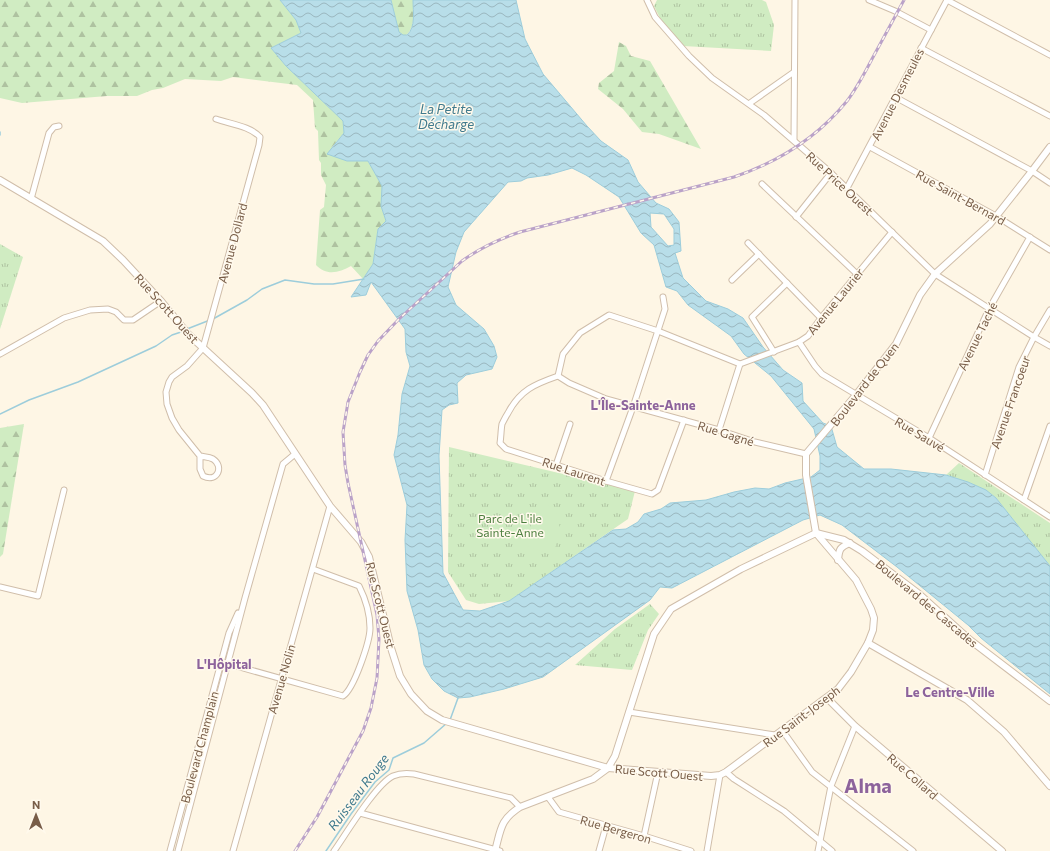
<svg xmlns="http://www.w3.org/2000/svg" width="1050" height="851" viewBox="0 0 1050 851" font-family="Commissioner,sans-serif">
<style>
.grass{fill:url(#grass-tufts)}
.forest{fill:url(#forest-firs)}
.pitch{fill:#d0ecc2}
.water{fill:url(#water-waves);stroke:#9dcddb;fill-rule:evenodd}
.lines{fill:none;stroke-linecap:round;stroke-linejoin:round}
.stream{stroke:#9dcddb;stroke-width:1.5}
.minor-casing{stroke:#d0beaa;stroke-width:7}
.tertiary-casing{stroke:#d0beaa;stroke-width:8}
.minor{stroke:#fff;stroke-width:5}
.tertiary{stroke:#fff;stroke-width:6}
.rail-casing{stroke:#baa2c8;stroke-width:3}
.rail{stroke:#fff9ec;stroke-width:1.5;stroke-dasharray:4.5;stroke-linecap:butt}
.labels{text-anchor:middle;dominant-baseline:central;stroke-width:3;stroke-linejoin:round;paint-order:stroke}
.street-label{font-size:12px;fill:#785d48;stroke:#fff9ec}
.park-label{font-size:12px;fill:#4d7f3f;stroke:#fff9ec}
.water-label{font-size:13px;font-style:italic;fill:#407a8d;stroke:#fff9ec}
.neighbourhood-label{font-size:13px;font-weight:bold;fill:#8d639c;stroke:#fff9ec}
.town-label{font-size:20px;font-weight:bold;fill:#8d639c;stroke:#fff9ec}
</style>
<defs>
<pattern id="grass-tufts" width="24" height="20" patternUnits="userSpaceOnUse"><rect width="24" height="20" fill="#d0ecc2"/><path d="M3 7l-1-3M5 7V3M7 7l1-3M15 17l-1-3M17 17v-4M19 17l1-3" fill="none" stroke="#aec2a0"/></pattern>
<pattern id="forest-firs" width="22" height="20" patternUnits="userSpaceOnUse"><rect width="22" height="20" fill="#d0ecc2"/><path d="M5 1l3.5 6h-7zM16 11l3.5 6h-7z" fill="#aec2a0"/></pattern>
<pattern id="water-waves" width="16" height="10" patternUnits="userSpaceOnUse"><rect width="16" height="10" fill="#b8dee9"/><path d="M0 5q4-4 8 0t8 0" fill="none" stroke="#9ab7bf"/></pattern>
</defs>
<rect width="100%" height="100%" fill="#fef6e5"/>
<g class="grass">
<polygon points="657,0 762,0 766,2 774,25 771,51 683,46 662,22 654,6"/>
<polygon points="0,244 23,257 0,329"/>
<polygon points="449,447 635,491 628,519 509,601 479,604 466,600 448,572"/>
<path d="M959 463 1050 523V566L996 498C981 486 965 481 946 475Z"/>
<polygon points="650,604 659,614 648,630 632,670 575,665 615,629"/>
</g>
<g class="forest">
<path d="M0 0H280L296 20 301 33 271 48 286 66 343 121 344 133 332 147 347 161H368L382 186 381 206 386 221 378 229 373 264 363 279 351 266C339 273 326 276 316 265L320 210 324 207 326 185 321 175V163L319 160 318 131 315 128 313 100 297 85 233 77 221 81 185 79 163 88 152 90 137 96H107L22 103 0 98Z"/>
<path d="M391 0H413C413 12 416 27 406 35H403L399 32Z"/>
<polygon points="619,42 626,46 631,56 650,61 701,149 659,134 642,132 623,109 598,89 599,83 614,71"/>
<polygon points="24,424 3,554 0,557 0,428"/>
</g>
<polygon class="pitch" points="538,504 555,507 561,532 552,555 524,545"/>
<path class="water" d="M280 0H391L399 32 403 35H407C416 27 413 12 413 0H516L525 39 543 74 587 126 601 141 628 160 638 182 656 203 669 209 679 222 681 251 675 253 683 278 706 301 728 309 743 318 763 347 783 370 802 383 803 401 823 423 831 426 837 447 864 469H891L946 475 968 482 986 490 996 498 1050 566V694L981 638 968 625 897 567 842 525 820 515 803 520 672 588 660 587 650 600 543 677 504 689 470 697 458 698 444 691 432 679 424 665 418 630 407 591 405 540 407 505 394 455 398 435 402 394 410 366 406 352 405 329 371 282 366 295 351 297 373 264 378 229 386 221 381 206 382 186 368 161H347L327 154 344 133 343 121 286 66 271 48 301 33 296 20ZM572 168 586 175 619 197 641 233 654 245 666 287 677 291 688 305 731 336 744 354 771 376 814 429 820 456V470L811 477 785 483 769 489 755 488 734 492 706 500 670 503 661 509 644 514 638 522 626 529 613 530 509 601 480 611 463 610 443 573 439 456 442 410 449 405 458 403 457 383 466 375 492 369 497 357 494 346 484 329 456 305 448 287 456 252 464 232 508 182 521 181 527 178 548 175ZM650 213 664 214 674 229V245L668 246 651 227Z"/>
<g class="lines">
<g class="stream">
<polyline points="0,132 0,135"/>
<polyline points="213,319 247,300 262,289 285,280 314,284 333,284 364,279"/>
<polyline points="187,329 210,320"/>
<polyline points="0,414 29,400 78,382 156,346 172,335 184,331"/>
<polyline points="450,720 458,698"/>
<polyline points="326,851 351,814 375,782 389,770 393,758 424,743 447,723"/>
</g>
<g class="minor-casing">
<g id="minor">
<polyline points="647,0 655,17 689,56 712,78 764,115 831,173 935,274 1034,337 1050,346"/>
<polyline points="869,0 895,11 931,30"/>
<polyline points="947,0 1050,55"/>
<polyline points="921,48 1050,116"/>
<polyline points="895,97 1032,171 1050,183"/>
<polyline points="750,103 794,72"/>
<polyline points="794,140 795,0"/>
<polyline points="870,147 996,216 1050,250"/>
<polyline points="762,184 857,274"/>
<polyline points="847,188 947,0"/>
<polyline points="31,199 49,133 54,127 59,126"/>
<polyline points="796,217 831,173"/>
<polyline points="748,243 821,318"/>
<polyline points="732,280 759,254"/>
<polyline points="799,342 815,366 822,374 929,438 1050,517"/>
<polyline points="774,352 752,317 787,283"/>
<polyline points="0,354 64,318 90,310 108,309 116,312 124,320 133,320 161,301"/>
<polyline points="558,376 569,383 606,399 719,430 755,442 806,454"/>
<path d="M684 420 658 490 652 494 606 481 506 449 500 443C501 437 501 429 502 424 504 420 506 416 508 413 520 390 535 384 558 376L563 354 580 333 609 315 658 331 740 364"/>
<polyline points="719,430 740,364 799,342 808,336 821,318 892,232"/>
<polyline points="929,438 989,309 1030,237"/>
<path d="M200 456C204 457 209 457 213 459 224 466 218 483 203 476L200 469V456L179 430 172 418 167 404 166 392 169 382 172 377 187 366 203 348 259 145 260 137C250 126 230 124 216 119"/>
<polyline points="556,465 570,424"/>
<polyline points="985,475 1019,367 1034,337 1050,310"/>
<polyline points="606,481 633,407 665,309 663,297"/>
<polyline points="1024,500 1050,426"/>
<polyline points="0,587 38,596 64,490"/>
<path d="M222 662 343 696C354 689 370 641 370 628 370 614 365 598 359 586L313 569"/>
<polyline points="629,712 775,735"/>
<polyline points="782,730 812,772 913,851"/>
<polyline points="726,772 734,779 784,811 832,851"/>
<polyline points="548,797 559,812 644,836 691,851"/>
<polyline points="360,813 500,851"/>
<polyline points="644,836 658,772"/>
<polyline points="170,851 229,633 238,613"/>
<polyline points="178,851 245,598 283,464 295,454"/>
<polyline points="233,851 330,506"/>
<path d="M334 851C346 834 376 784 393 776 400 773 407 773 414 774L511 798 520 807"/>
<polyline points="599,851 606,826"/>
<polyline points="707,851 720,775"/>
<polyline points="818,851 831,786 855,726"/>
</g>
</g>
<g class="tertiary-casing">
<g id="tertiary">
<polyline points="0,180 103,241 123,260 161,301 188,334 252,393 263,405 330,506 361,542 369,557 391,648 400,676 411,694 427,711 442,720 608,768 711,776 720,775 726,772 838,689 851,672 868,643 873,630 874,618 871,609 856,580 816,533 806,475 806,454 856,395 896,344 920,295 935,274 990,224 1032,171 1050,147"/>
<path d="M838 560C839 549 840 547 850 543"/>
<polyline points="868,643 967,700 1004,732 1050,786"/>
<polyline points="827,698 855,726 1002,851"/>
<path d="M495 851C501 829 500 820 520 807L593 779 608 768 615 756 654 634 671 609 741 569 816 533 844 540 862 551 919 594 970 640 1050 701"/>
</g>
</g>
<use href="#minor" class="minor"/>
<use href="#tertiary" class="tertiary"/>
<g class="rail-casing">
<path id="rail" d="M295 851 317 817 363 731 371 708 377 678 379 639 377 615 348 483 345 465 343 432 348 402 360 372 368 355 378 341 399 319 462 261C480 248 499 239 520 232L734 177C778 162 817 138 847 101 857 88 864 74 872 59 883 39 893 20 904 0"/>
</g>
<use href="#rail" class="rail"/>
</g>
<g class="labels">
<g class="street-label">
<text transform="translate(897 94) rotate(-63)">Avenue Desmeules</text>
<text transform="translate(840 183) rotate(43)">Rue Price Ouest</text>
<text transform="translate(961 197) rotate(29)">Rue Saint-Bernard</text>
<text transform="translate(232 243) rotate(-75)">Avenue Dollard</text>
<text transform="translate(835 301) rotate(-51)">Avenue Laurier</text>
<text transform="translate(167 308) rotate(48)">Rue Scott Ouest</text>
<text transform="translate(977 336) rotate(-64)">Avenue Taché</text>
<text transform="translate(864 384) rotate(-52)">Boulevard de Quen</text>
<text transform="translate(1010 402) rotate(-71)">Avenue Francoeur</text>
<text transform="translate(726 433) rotate(17)">Rue Gagné</text>
<text transform="translate(920 434) rotate(31)">Rue Sauvé</text>
<text transform="translate(574 471) rotate(18)">Rue Laurent</text>
<text transform="translate(927 603) rotate(40)">Boulevard des Cascades</text>
<text transform="translate(381 605) rotate(76)">Rue Scott Ouest</text>
<text transform="translate(281 679) rotate(-74)">Avenue Nolin</text>
<text transform="translate(801 716) rotate(-37)">Rue Saint-Joseph</text>
<text transform="translate(199 747) rotate(-75)">Boulevard Champlain</text>
<text transform="translate(659 772) rotate(5)">Rue Scott Ouest</text>
<text transform="translate(913 776) rotate(41)">Rue Collard</text>
<text transform="translate(616 829) rotate(16)">Rue Bergeron</text>
</g>
<g class="park-label">
<text x="510" y="518">Parc de L'ile<tspan x="510" dy="14">Sainte-Anne</tspan></text>
</g>
<g class="water-label">
<text x="446" y="109">La Petite<tspan x="446" dy="15">Décharge</tspan></text>
<text transform="translate(358 792) rotate(-53)">Ruisseau Rouge</text>
</g>
<g class="neighbourhood-label">
<text x="643" y="405">L'Île-Sainte-Anne</text>
<text x="224" y="664">L'Hôpital</text>
<text x="950" y="692">Le Centre-Ville</text>
</g>
<g class="town-label">
<text x="868" y="785">Alma</text>
</g>
</g>
<g transform="translate(36 815)" stroke="#fff9ec" stroke-width="3" paint-order="stroke">
<path d="M0-3L7 15L0 10L-7 15Z" fill="#785d48"/>
<text y="-6" font-size="11" font-weight="bold" text-anchor="middle" fill="#785d48">N</text>
</g>
</svg>
